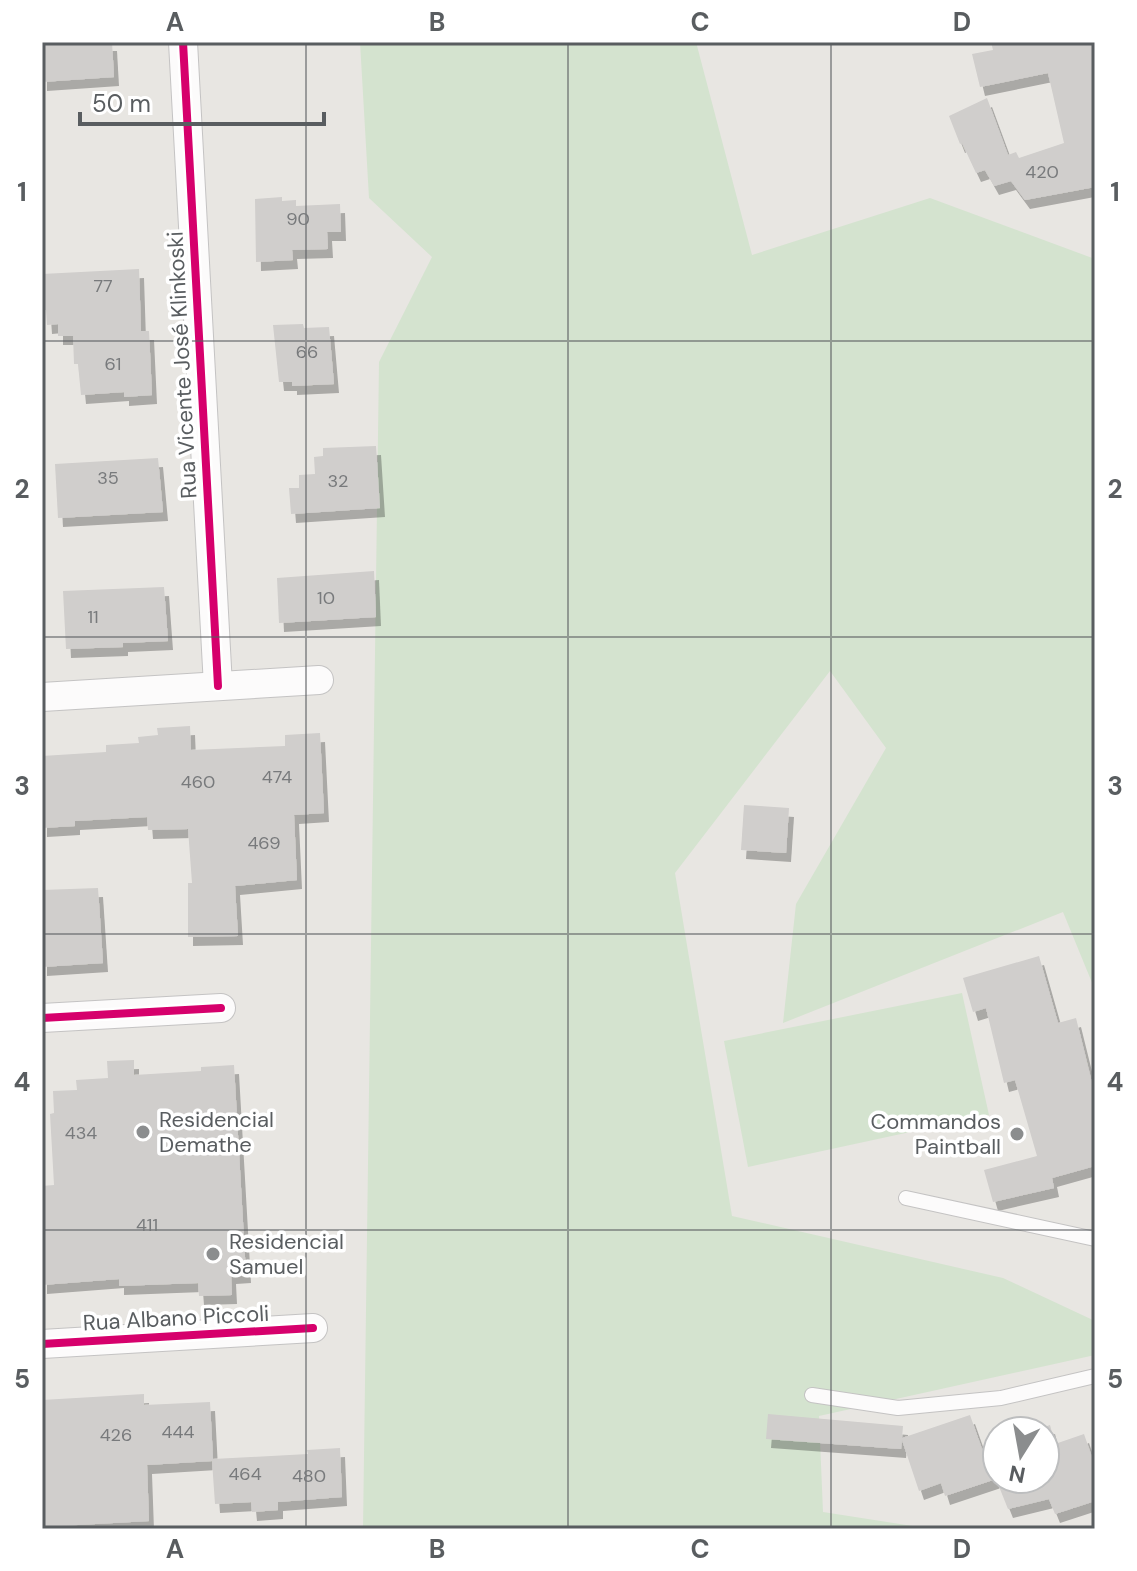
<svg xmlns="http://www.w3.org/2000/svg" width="1137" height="1571" viewBox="0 0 1137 1571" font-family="'DM Sans',sans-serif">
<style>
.green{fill:#d4e3cf}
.building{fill:#d0cecc;filter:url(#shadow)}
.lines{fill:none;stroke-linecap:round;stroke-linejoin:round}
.lane-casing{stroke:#c4c3c3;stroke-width:16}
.street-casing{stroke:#c4c3c3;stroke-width:30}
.lane{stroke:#fcfbfb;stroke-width:14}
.street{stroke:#fcfbfb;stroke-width:28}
.cycleway-casing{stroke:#fff;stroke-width:13}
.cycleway{stroke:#d6006c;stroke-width:8}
.grid{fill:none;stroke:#595d60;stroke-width:2;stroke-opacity:0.55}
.poi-dot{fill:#8b8d8e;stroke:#fff;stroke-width:3}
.labels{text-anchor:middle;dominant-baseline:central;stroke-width:7;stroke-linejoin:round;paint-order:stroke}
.number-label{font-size:18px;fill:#787a7c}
.street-label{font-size:22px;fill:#595d60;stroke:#fff}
.poi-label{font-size:22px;fill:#595d60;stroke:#fff;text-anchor:start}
.neatline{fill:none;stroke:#595d60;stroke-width:3}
.grid-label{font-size:26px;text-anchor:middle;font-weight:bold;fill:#595d60}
</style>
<defs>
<filter id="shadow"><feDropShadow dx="5" dy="9" stdDeviation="0" flood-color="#0004"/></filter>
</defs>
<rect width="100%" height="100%" fill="#e8e6e2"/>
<g class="green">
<polygon points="360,42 696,42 752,255 930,198 1095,259 1095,990 1063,912 783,1023 796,904 886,748 830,671 675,873 732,1216 1003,1278 1095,1321 1095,1355 819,1416 823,1512 932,1529 363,1529 379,362 432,257 369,198"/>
<polygon points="962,993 989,1115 748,1167 724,1041"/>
</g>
<g class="building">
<polygon points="42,42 112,42 114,77 42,82"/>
<polygon points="991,42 1092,42 1095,56 1095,187 1025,200 1011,181 994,186 985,170 976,173 962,143 960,144 949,116 987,98 1008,155 1016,152 1019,158 1064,143 1048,73 980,87 972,54 993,50"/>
<polygon points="282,197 282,201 296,200 296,206 340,204 341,232 327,232 328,249 292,250 293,260 256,262 255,199"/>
<polygon points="139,269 141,331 149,331 152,395 124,397 124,392 81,395 78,364 74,364 73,336 58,336 58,324 47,325 46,310 42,310 42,274"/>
<polygon points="303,324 304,328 329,327 334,384 292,386 292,382 279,382 273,325"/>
<polygon points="376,446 380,508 291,514 289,488 299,488 299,475 315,474 314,457 323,456 323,448"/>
<polygon points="158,458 163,512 58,518 55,464"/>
<polygon points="374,571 376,617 279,623 277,578"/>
<polygon points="164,587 168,641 123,643 123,647 66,649 63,591"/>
<polygon points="190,726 191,750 285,746 285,735 320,733 324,813 294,815 297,880 235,886 238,936 188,937 188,883 192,883 188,829 148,830 147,817 75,821 75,826 42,828 42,756 106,752 106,745 139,743 138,737 158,735 157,728"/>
<polygon points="744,805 789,808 786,853 741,850"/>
<polygon points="98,888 103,963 42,967 42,890"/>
<polygon points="1039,956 1058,1023 1076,1018 1095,1095 1095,1166 1052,1178 1054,1188 993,1202 984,1170 1037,1156 1015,1080 1004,1083 986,1008 973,1012 963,978"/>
<polygon points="134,1060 134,1075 201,1071 201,1067 234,1065 246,1274 231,1275 232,1295 199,1296 198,1283 119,1286 119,1279 42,1285 42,1186 54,1185 50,1114 54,1113 53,1091 77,1090 76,1080 108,1078 107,1061"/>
<polygon points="144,1394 144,1405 210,1402 213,1459 308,1454 307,1450 340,1448 342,1497 278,1502 278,1510 252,1512 251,1502 215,1504 212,1461 147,1465 149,1521 42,1527 42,1400"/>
<polygon points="768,1414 903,1426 902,1438 970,1415 982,1449 997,1444 997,1479 1045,1479 1045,1431 1033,1431 1050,1425 1055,1444 1084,1434 1095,1466 1095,1501 1055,1514 1049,1499 1008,1509 996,1479 945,1496 941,1483 919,1491 902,1440 901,1449 766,1439"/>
</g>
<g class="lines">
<g class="lane-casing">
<g id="lane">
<polyline points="906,1198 1095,1239"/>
<polyline points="812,1395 898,1408 1001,1398 1095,1376"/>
</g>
</g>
<g class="street-casing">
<g id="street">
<polyline points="183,42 218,686"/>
<polyline points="42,697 319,680"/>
<polyline points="42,1018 221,1008"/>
<polyline points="42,1344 313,1328"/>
</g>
</g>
<use href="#lane" class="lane"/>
<use href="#street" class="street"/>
<g class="cycleway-casing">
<g id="cycleway">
<polyline points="183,42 218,686"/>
<polyline points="42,1018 221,1008"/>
<polyline points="42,1344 313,1328"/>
</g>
</g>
<use href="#cycleway" class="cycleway"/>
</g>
<path class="grid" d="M306 42V1529M568 42V1529M831 42V1529M42 341H1095M42 637H1095M42 934H1095M42 1230H1095"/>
<g class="poi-dot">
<circle cx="143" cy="1132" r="8"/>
<circle cx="1017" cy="1134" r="8"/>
<circle cx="213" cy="1254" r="8"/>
</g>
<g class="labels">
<g class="number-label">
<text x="1042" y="172">420</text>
<text x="298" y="219">90</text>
<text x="103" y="286">77</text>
<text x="307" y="352">66</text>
<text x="113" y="364">61</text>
<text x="108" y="478">35</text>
<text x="338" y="481">32</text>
<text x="326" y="598">10</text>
<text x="93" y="617">11</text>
<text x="277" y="777">474</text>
<text x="198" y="782">460</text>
<text x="264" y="843">469</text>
<text x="81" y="1133">434</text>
<text x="147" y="1225">411</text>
<text x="178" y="1432">444</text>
<text x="116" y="1435">426</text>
<text x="245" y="1474">464</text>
<text x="309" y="1476">480</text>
</g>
<g class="street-label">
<text transform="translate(182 365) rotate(-93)">Rua Vicente José Klinkoski</text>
<text transform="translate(176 1318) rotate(-3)">Rua Albano Piccoli</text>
</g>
<g class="poi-label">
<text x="159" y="1119">Residencial<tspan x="159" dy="25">Demathe</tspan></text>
<text x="1001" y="1121" text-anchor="end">Commandos<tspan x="1001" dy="25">Paintball</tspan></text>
<text x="229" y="1241">Residencial<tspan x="229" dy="25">Samuel</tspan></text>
</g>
</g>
<rect width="1137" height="1571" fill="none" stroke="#ffffff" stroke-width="88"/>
<g transform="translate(1021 1455) rotate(191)"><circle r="38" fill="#ffffff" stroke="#bdbebf" stroke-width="2"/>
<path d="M0-6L14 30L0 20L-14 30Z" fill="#8b8d8e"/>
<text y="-12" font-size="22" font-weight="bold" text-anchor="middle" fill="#595d60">N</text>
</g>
<path d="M80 112v12h244v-12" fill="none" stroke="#595d60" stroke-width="4"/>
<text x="92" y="112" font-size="24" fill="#595d60" stroke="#ffffff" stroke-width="6" paint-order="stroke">50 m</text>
<rect x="44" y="44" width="1049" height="1483" class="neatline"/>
<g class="grid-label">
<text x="175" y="31">A</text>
<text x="437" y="31">B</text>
<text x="700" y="31">C</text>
<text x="962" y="31">D</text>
<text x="22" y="201">1</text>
<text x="1115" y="201">1</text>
<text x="22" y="498">2</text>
<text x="1115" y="498">2</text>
<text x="22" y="795">3</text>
<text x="1115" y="795">3</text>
<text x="22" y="1091">4</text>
<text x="1115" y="1091">4</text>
<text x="22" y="1388">5</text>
<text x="1115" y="1388">5</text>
<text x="175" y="1558">A</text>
<text x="437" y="1558">B</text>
<text x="700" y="1558">C</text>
<text x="962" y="1558">D</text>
</g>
</svg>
